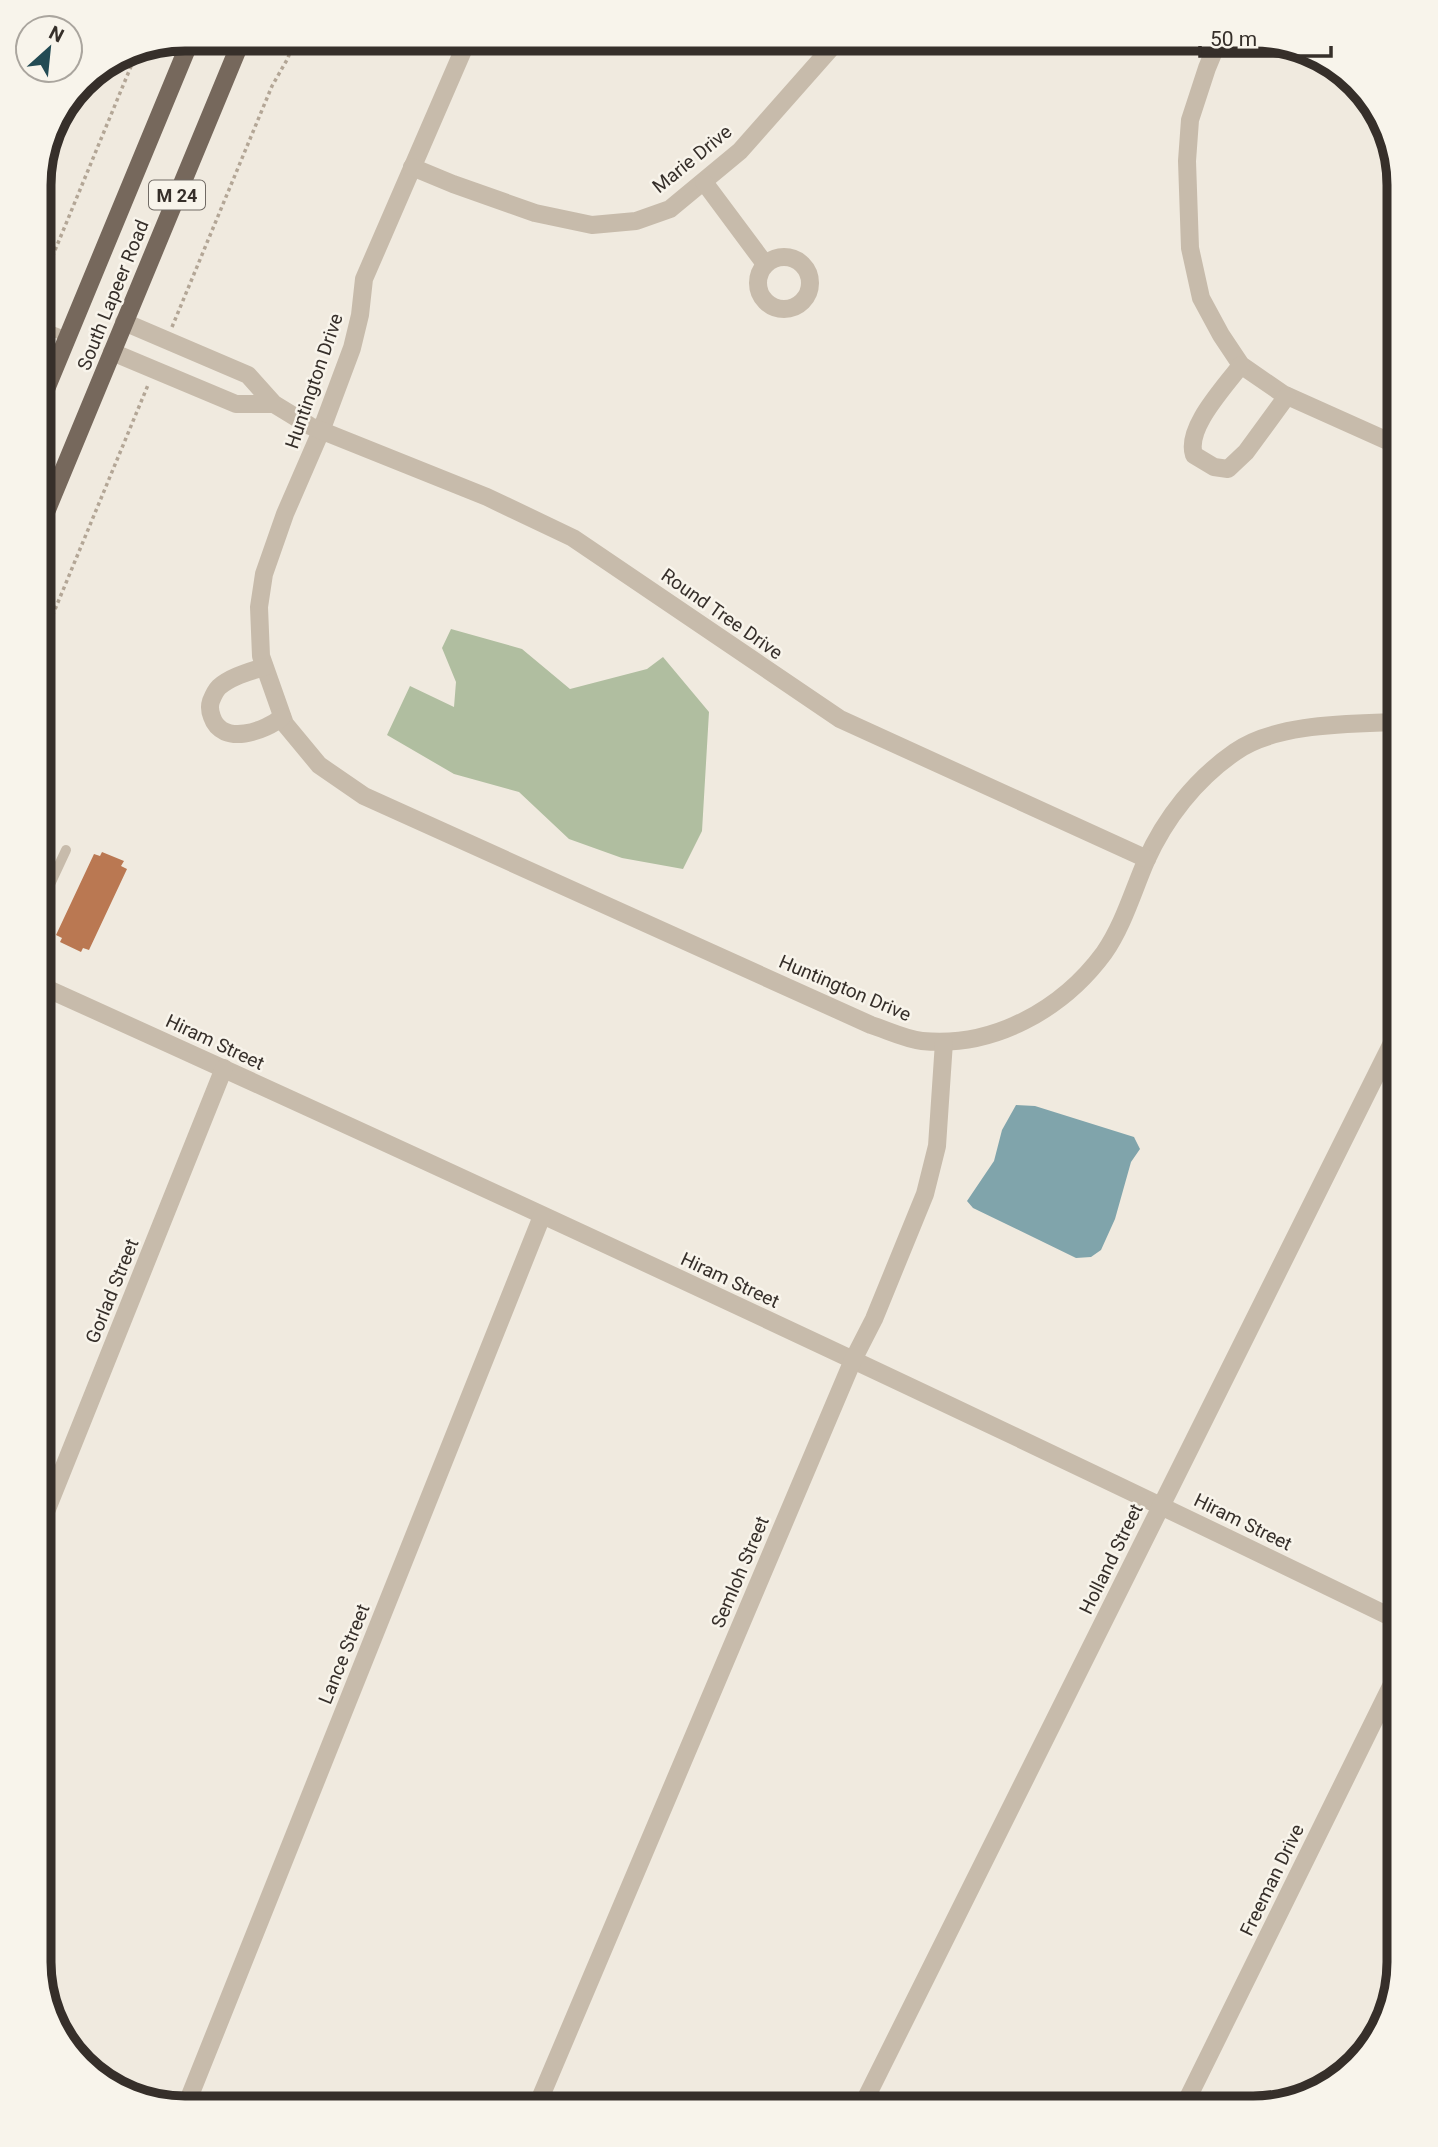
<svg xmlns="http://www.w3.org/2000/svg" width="1438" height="2147" viewBox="0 0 1438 2147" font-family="Roboto,sans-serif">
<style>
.green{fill:#b0bea0}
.water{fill:#80a4ab}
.building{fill:#ba7852}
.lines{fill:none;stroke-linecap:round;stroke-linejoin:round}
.path{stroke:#b3a696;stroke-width:3.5;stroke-dasharray:3.5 3.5;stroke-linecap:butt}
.service{stroke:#c7bbab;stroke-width:10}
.minor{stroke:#c7bbab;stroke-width:18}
.primary{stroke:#76685c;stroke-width:18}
.labels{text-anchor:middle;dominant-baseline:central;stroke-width:5;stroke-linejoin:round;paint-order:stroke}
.shield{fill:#f8f4eb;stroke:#706a64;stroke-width:2}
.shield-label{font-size:18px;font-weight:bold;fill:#362f2a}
.street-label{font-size:19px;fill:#362f2a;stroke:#f8f4eb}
.rim{fill:none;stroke:#362f2a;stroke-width:9}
</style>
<rect width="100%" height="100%" fill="#f0eadf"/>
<polygon class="green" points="451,629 522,649 570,689 647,669 663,657 709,712 702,831 683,869 622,858 569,839 519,792 454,774 387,735 410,686 454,707 456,682 442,648"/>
<polygon class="water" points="1016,1105 1035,1106 1134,1137 1140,1149 1131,1162 1115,1219 1101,1250 1091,1257 1076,1258 973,1208 967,1201 994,1161 1002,1130"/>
<polygon class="building" points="102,852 124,861 121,866 127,869 89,950 83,948 81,952 60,942 62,938 56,935 94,854 100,856"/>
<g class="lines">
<g class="path">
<polyline points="39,289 139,47"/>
<polyline points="172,327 272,86 288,58 294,39"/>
<polyline points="39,648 148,385"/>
</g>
<g class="service">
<polyline points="40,171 70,98"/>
<polyline points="39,326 67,337"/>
<polyline points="39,908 66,850"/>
</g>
<g class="minor">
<path d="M468 39 364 279 360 315 352 348 321 431 285 514 264 574 259 607 261 656 285 724 319 765 364 796 871 1025C887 1030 905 1039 922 1041 993 1048 1062 1010 1104 953 1123 926 1133 891 1146 861 1165 818 1196 779 1235 752 1275 723 1351 724 1399 722"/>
<polyline points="1219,39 1207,68 1190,120 1187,161 1190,248 1201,298 1221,335 1241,365 1283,394 1399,446"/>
<polyline points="412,167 453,184 535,213 592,225 636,221 670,209 740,151 839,39"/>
<polyline points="704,182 765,264"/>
<circle cx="784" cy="283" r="26"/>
<polyline points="124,322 248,375 274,404 310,426 487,497 573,538 840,719 1147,859"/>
<polyline points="112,352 236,404 274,404"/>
<path d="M1241 365C1225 387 1185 428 1194 455L1214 467 1228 469 1246 452 1287 396"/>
<path d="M264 667C249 672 232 676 219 687 215 691 213 696 211 701 209 707 210 712 212 717 222 747 266 731 282 717"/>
<path d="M39 985C495 1191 949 1402 1399 1621"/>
<polyline points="39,1529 224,1068"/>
<polyline points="185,2108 542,1216"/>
<polyline points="536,2108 853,1360 874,1319 925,1194 937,1146 944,1042"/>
<polyline points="861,2108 1399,1029"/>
<polyline points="1183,2108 1399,1670"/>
</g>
<g class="primary">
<polyline points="39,406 191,39"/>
<polyline points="39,529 242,39"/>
</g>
</g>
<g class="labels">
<rect class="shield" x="149" y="180.5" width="56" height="29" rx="5"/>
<g class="shield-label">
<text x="177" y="195">M 24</text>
</g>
<g class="street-label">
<text transform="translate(692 159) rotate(-39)">Marie Drive</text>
<text transform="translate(113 295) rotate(-68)">South Lapeer Road</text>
<text transform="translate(314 381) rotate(-71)">Huntington Drive</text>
<text transform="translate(722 614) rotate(35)">Round Tree Drive</text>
<text transform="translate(845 988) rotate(23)">Huntington Drive</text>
<text transform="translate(215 1042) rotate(25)">Hiram Street</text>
<text transform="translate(730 1280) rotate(25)">Hiram Street</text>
<text transform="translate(112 1291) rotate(-68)">Gorlad Street</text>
<text transform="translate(1243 1522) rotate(26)">Hiram Street</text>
<text transform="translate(1111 1559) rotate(-64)">Holland Street</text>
<text transform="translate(740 1572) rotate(-67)">Semloh Street</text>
<text transform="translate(344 1654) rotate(-68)">Lance Street</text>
<text transform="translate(1272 1880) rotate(-64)">Freeman Drive</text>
</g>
</g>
<path d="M0 0H1438V2147H0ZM185 51H1253A134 134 0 0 1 1387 185V1962A134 134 0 0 1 1253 2096H185A134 134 0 0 1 51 1962V185A134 134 0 0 1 185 51Z" fill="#f8f4eb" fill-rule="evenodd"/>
<path class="rim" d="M185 51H1253A134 134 0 0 1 1387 185V1962A134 134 0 0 1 1253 2096H185A134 134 0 0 1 51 1962V185A134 134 0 0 1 185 51Z"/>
<g transform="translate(49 49) rotate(27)"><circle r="33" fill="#f8f4eb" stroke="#aaa59e" stroke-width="2"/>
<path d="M0-5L12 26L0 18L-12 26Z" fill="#234b54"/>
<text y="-10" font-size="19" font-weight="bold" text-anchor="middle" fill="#362f2a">N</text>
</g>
<path d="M1200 46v10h131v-10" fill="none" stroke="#362f2a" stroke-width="3.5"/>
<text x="1210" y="46" font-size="21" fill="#362f2a" stroke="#f8f4eb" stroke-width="5" paint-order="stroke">50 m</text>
</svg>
